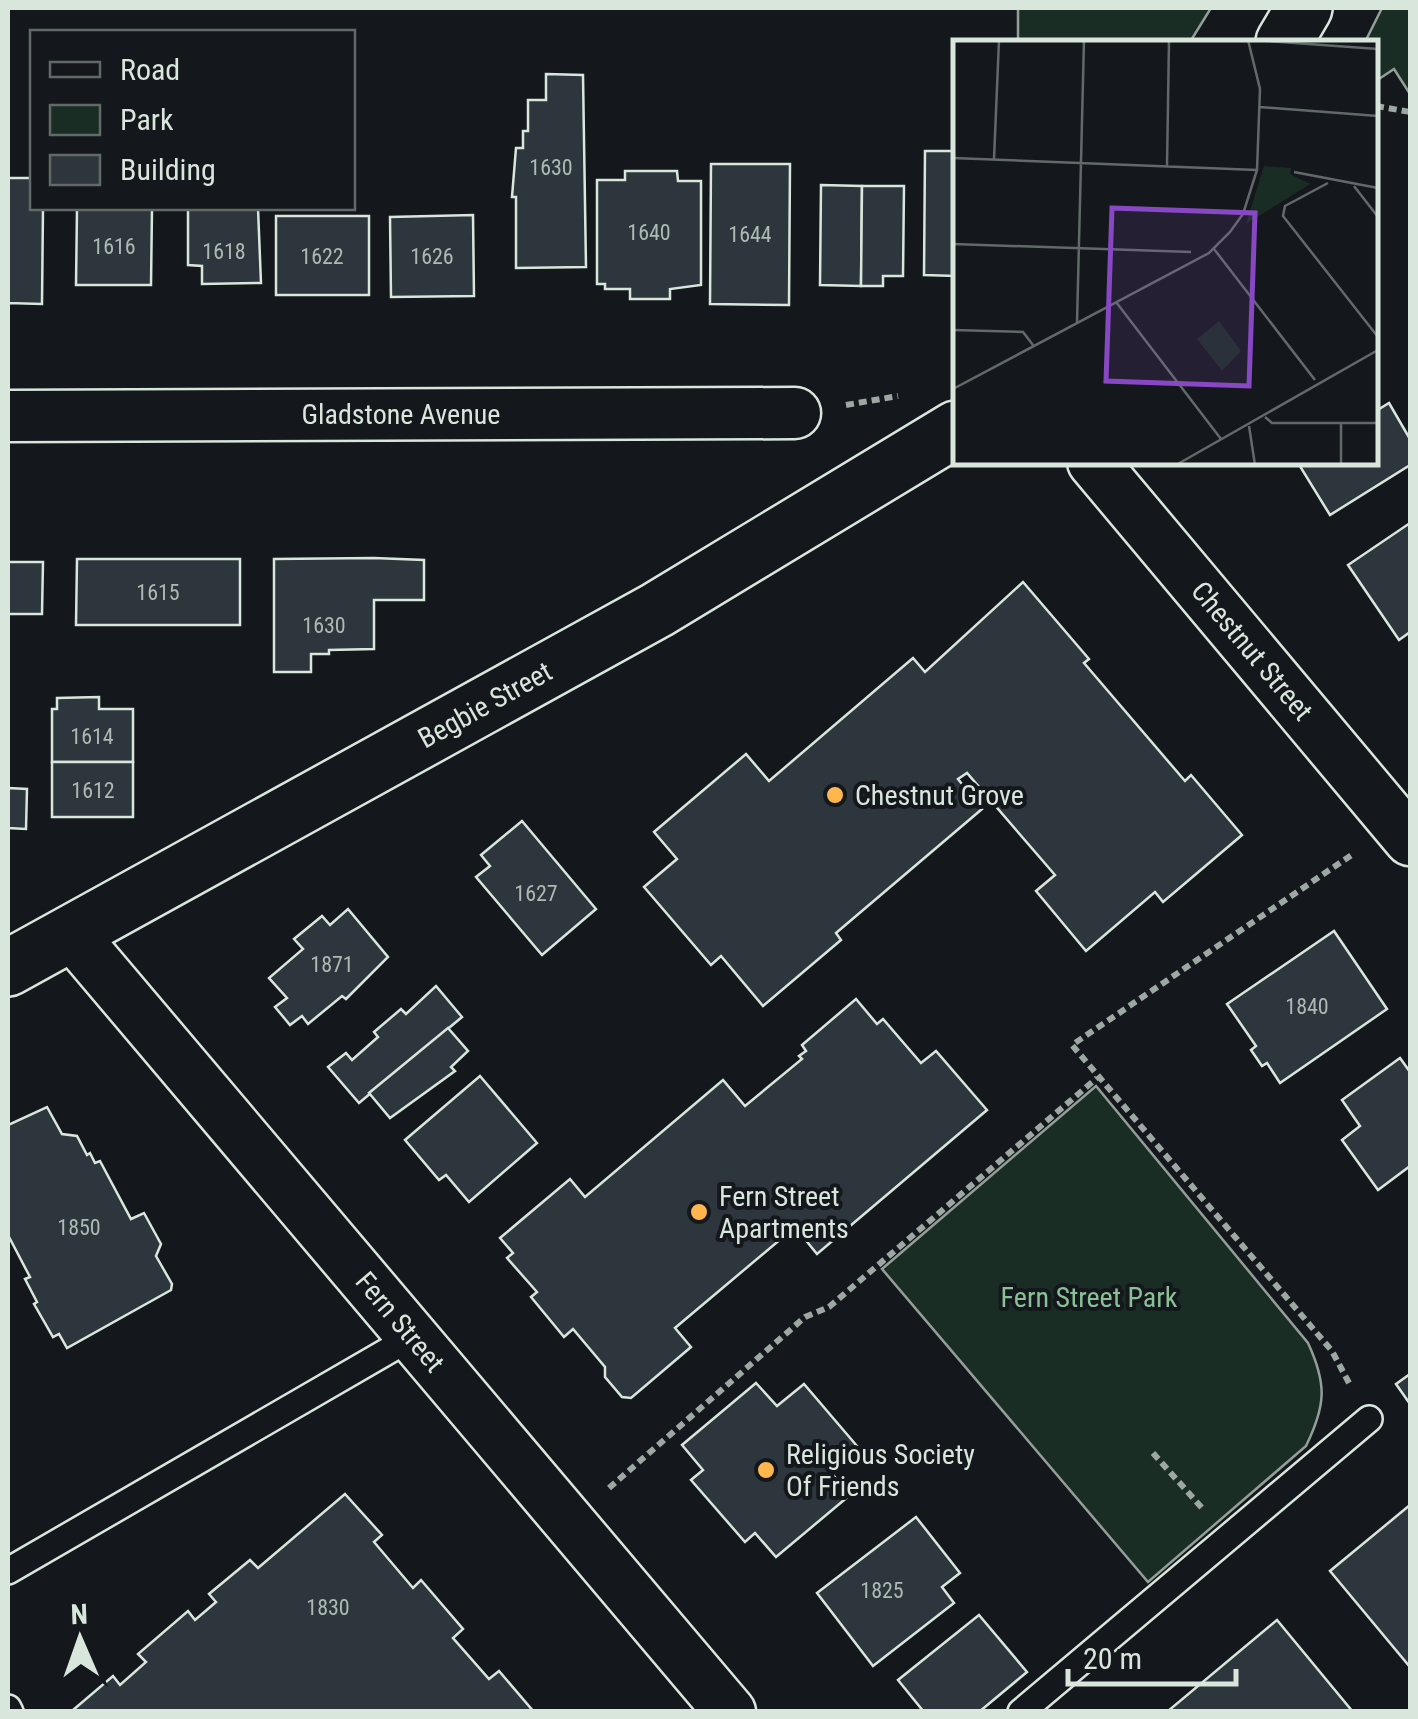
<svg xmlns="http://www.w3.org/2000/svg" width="1418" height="1719" viewBox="0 0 1418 1719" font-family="'Roboto Condensed',sans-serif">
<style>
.green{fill:#1a2d24;stroke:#939e99;stroke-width:2.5}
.building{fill:#2c363c;stroke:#d8e6dc;stroke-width:2.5}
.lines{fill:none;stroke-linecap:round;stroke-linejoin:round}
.service-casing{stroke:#d8e6dc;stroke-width:30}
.minor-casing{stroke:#d8e6dc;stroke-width:55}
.secondary-casing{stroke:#d8e6dc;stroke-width:60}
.path{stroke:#9da8a2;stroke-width:6;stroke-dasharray:8 5;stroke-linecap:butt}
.service{stroke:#14181c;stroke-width:25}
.minor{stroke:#14181c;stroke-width:50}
.secondary{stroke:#14181c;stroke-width:55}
.poi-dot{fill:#ffb74d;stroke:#14181c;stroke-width:4}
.labels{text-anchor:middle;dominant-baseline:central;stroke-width:8;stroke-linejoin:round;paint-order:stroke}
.number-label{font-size:22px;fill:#adbab4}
.street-label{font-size:28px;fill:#d8e6dc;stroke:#14181c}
.poi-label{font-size:28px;fill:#d8e6dc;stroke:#14181c;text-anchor:start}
.park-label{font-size:28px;fill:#8ac095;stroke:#14181c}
.inset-road{fill:none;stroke:#626a69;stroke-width:2.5}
.view{fill:#8948c3;fill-opacity:0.15;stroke:#8948c3;stroke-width:5}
.inset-edge{fill:none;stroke:#d8e6dc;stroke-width:5}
</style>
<rect width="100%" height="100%" fill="#14181c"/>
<g class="green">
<polygon points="1018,8 1211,8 1190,42 1018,42"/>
<polygon points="1382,8 1410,8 1410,94 1394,69 1376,81 1376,42 1365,42"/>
<path d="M1096 1086 1308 1343C1327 1384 1326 1405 1306 1446L1148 1582 882 1269Z"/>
</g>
<g class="building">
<polygon points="546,74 583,75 586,267 516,268 516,197 512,197 516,148 523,148 523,131 528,131 528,100 546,100"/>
<polygon points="954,142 956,142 956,276 924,275 925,151 954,151"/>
<polygon points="711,164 790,164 789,305 710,304"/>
<polygon points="625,171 677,171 678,181 701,181 701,285 670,289 670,299 630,299 630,289 605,289 605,284 597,284 597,180 625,180"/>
<polygon points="8,178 32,178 32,208 43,208 42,304 8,303 8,317"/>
<polygon points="821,185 862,186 861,286 820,285"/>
<polygon points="862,186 904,186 903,276 883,276 883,286 861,286"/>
<polygon points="77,208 152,208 151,285 76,285"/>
<polygon points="188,208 258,208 261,283 202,284 202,266 188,265"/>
<polygon points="473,215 474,296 391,297 390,217"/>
<rect x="276" y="216" width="93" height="79"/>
<polygon points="1389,403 1410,439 1410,465 1330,515 1298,463 1376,462 1376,411"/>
<polygon points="1410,523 1410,632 1399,640 1348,565"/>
<polygon points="374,558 424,560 424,600 374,600 374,649 329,650 329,654 311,654 311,672 274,672 274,559"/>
<polygon points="77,559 240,559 240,625 76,625"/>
<polygon points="8,562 43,562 42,614 8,614"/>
<polygon points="1023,582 1089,659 1084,663 1185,781 1191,775 1242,835 1163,902 1155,892 1086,951 1036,891 1055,875 967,773 958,779 982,809 836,933 841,940 763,1006 721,956 711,965 644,887 677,859 654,832 746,754 769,781 913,658 925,672"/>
<polygon points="99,697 99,709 133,709 133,762 52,762 52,709 57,709 57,698"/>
<rect x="52" y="762" width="81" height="55"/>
<polygon points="8,788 27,789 26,829 8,828"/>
<polygon points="522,821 596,909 542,955 476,877 490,866 481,855"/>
<polygon points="348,909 388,957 346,999 342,996 308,1024 302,1016 290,1025 275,1007 287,998 269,978 303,949 294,939 322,916 330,925"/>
<polygon points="1334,931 1387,1009 1280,1083 1267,1063 1262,1066 1251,1050 1256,1046 1227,1004"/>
<polygon points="436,986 462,1017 359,1103 328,1067 346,1053 352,1060 378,1037 374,1032 401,1009 406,1014"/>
<polygon points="856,999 877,1024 883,1019 921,1063 936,1051 987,1110 817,1254 795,1227 675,1328 691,1347 631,1398 622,1397 605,1377 605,1367 573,1329 564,1337 531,1297 537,1292 507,1258 513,1253 500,1238 570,1179 585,1197 723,1080 745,1106 802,1059 799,1056 806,1051 802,1045"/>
<polygon points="448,1028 468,1051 451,1067 455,1071 390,1118 369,1093"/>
<polygon points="1400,1058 1410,1072 1410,1166 1378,1190 1342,1140 1360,1126 1342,1100"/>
<polygon points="480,1076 537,1143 469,1202 446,1175 439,1180 405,1140"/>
<polygon points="47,1107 62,1134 77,1136 87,1155 90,1153 95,1163 100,1161 131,1219 144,1213 161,1244 156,1256 172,1284 171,1290 67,1348 59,1334 53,1337 34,1304 37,1302 25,1279 30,1277 8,1235 8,1125"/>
<polygon points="1410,1374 1410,1404 1396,1384"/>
<polygon points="756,1383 777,1406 804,1384 857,1446 829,1470 850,1495 776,1557 755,1533 745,1542 691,1480 703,1470 682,1445"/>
<polygon points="345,1494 382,1535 374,1542 413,1588 421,1580 463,1629 453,1638 489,1679 499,1671 534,1712 73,1710 113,1676 120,1685 146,1662 138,1654 188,1611 195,1620 216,1602 209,1594 250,1560 258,1568"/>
<polygon points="1410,1505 1410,1667 1330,1571"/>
<polygon points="916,1517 960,1573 942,1587 954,1603 873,1666 817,1593"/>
<polygon points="979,1615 1027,1672 979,1712 924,1712 898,1680"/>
<polygon points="1277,1620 1353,1712 1168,1712 1168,1711"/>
</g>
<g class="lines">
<g class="service-casing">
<g id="service">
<polyline points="8,1571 412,1337"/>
<polyline points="8,1708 10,1712"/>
<polyline points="1021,1712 1369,1419"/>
</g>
</g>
<g class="minor-casing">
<g id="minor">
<polyline points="8,416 795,413"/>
<polyline points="1093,462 1410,840"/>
<polyline points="70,932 730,1712"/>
</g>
</g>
<g class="secondary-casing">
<g id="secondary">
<polyline points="1284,42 1304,8"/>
<polyline points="8,968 657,610 956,429"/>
</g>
</g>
<g class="path">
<polyline points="1376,106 1410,112"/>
<polyline points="846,405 898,396"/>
<polyline points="1349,1383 1332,1351 1072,1045 1353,854"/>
<polyline points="1153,1453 1202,1508"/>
<polyline points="609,1488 805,1317 829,1307 1097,1078"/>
</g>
<use href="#service" class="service"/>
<use href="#minor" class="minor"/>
<use href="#secondary" class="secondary"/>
</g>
<g class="poi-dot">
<circle cx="835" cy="795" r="10"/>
<circle cx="699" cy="1212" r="10"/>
<circle cx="766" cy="1470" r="10"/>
</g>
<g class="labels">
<g class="number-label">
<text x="551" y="167">1630</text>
<text x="649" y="232">1640</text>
<text x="750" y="234">1644</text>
<text x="114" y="246">1616</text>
<text x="224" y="251">1618</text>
<text x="322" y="256">1622</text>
<text x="432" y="256">1626</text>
<text x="158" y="592">1615</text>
<text x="324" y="625">1630</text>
<text x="92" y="736">1614</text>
<text x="93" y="790">1612</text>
<text x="536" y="893">1627</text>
<text x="332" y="964">1871</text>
<text x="1307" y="1006">1840</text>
<text x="79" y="1227">1850</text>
<text x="882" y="1590">1825</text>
<text x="328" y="1607">1830</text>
</g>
<g class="street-label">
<text x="401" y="414">Gladstone Avenue</text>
<text transform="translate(1252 651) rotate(50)">Chestnut Street</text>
<text transform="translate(485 705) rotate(-29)">Begbie Street</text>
<text transform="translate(400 1322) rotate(50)">Fern Street</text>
</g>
<g class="poi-label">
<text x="855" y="795">Chestnut Grove</text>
<text x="719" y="1196">Fern Street<tspan x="719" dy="32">Apartments</tspan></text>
<text x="786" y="1454">Religious Society<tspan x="786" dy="32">Of Friends</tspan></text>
</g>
<g class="park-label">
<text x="1089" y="1297">Fern Street Park</text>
</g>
</g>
<g transform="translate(953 40)">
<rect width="425" height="425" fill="#14181c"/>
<path d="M311 126 338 128 337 134 357 144 293 184ZM266 281 288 311 269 331 244 299Z" fill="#1a2d24"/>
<path class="inset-road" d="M300 0 425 9M307 67 425 76M0 118 304 130M41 119 46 0M214 126 216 0M341 132 425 148M375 143 332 166 330 176 425 297M401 146 425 177M0 204 238 212M261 209 362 340M163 262 268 399M124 283 131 0M0 290 70 292 80 305M0 349 256 213 277 192 290 174 304 130 307 49 295 0M312 377 319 383H425M296 386 302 425M223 425 425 310M388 425V383"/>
<path class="view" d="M159 168 302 173 296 346 153 341Z"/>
<rect width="425" height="425" class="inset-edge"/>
</g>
<rect width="1418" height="1719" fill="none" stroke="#d8e6dc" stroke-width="20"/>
<rect x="30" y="30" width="325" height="180" fill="#14181c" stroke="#626a69" stroke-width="2.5"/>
<rect x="50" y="62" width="50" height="15" fill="#14181c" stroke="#626a69" stroke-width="2.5"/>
<text x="120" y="80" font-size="30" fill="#d8e6dc">Road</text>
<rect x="50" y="105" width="50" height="30" fill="#1a2d24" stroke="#626a69" stroke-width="2.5"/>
<text x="120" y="130" font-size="30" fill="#d8e6dc">Park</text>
<rect x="50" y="155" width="50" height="30" fill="#2c363c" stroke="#626a69" stroke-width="2.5"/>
<text x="120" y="180" font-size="30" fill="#d8e6dc">Building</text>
<g transform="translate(80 1639) rotate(358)" stroke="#14181c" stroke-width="8" paint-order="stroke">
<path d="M0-8L18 38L0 25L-18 38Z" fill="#d8e6dc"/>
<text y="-15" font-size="28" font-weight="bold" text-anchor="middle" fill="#d8e6dc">N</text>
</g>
<path d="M1068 1669v15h168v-15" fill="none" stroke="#d8e6dc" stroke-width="5"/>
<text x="1083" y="1669" font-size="30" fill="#d8e6dc" stroke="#14181c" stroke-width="8" paint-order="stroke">20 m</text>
</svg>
